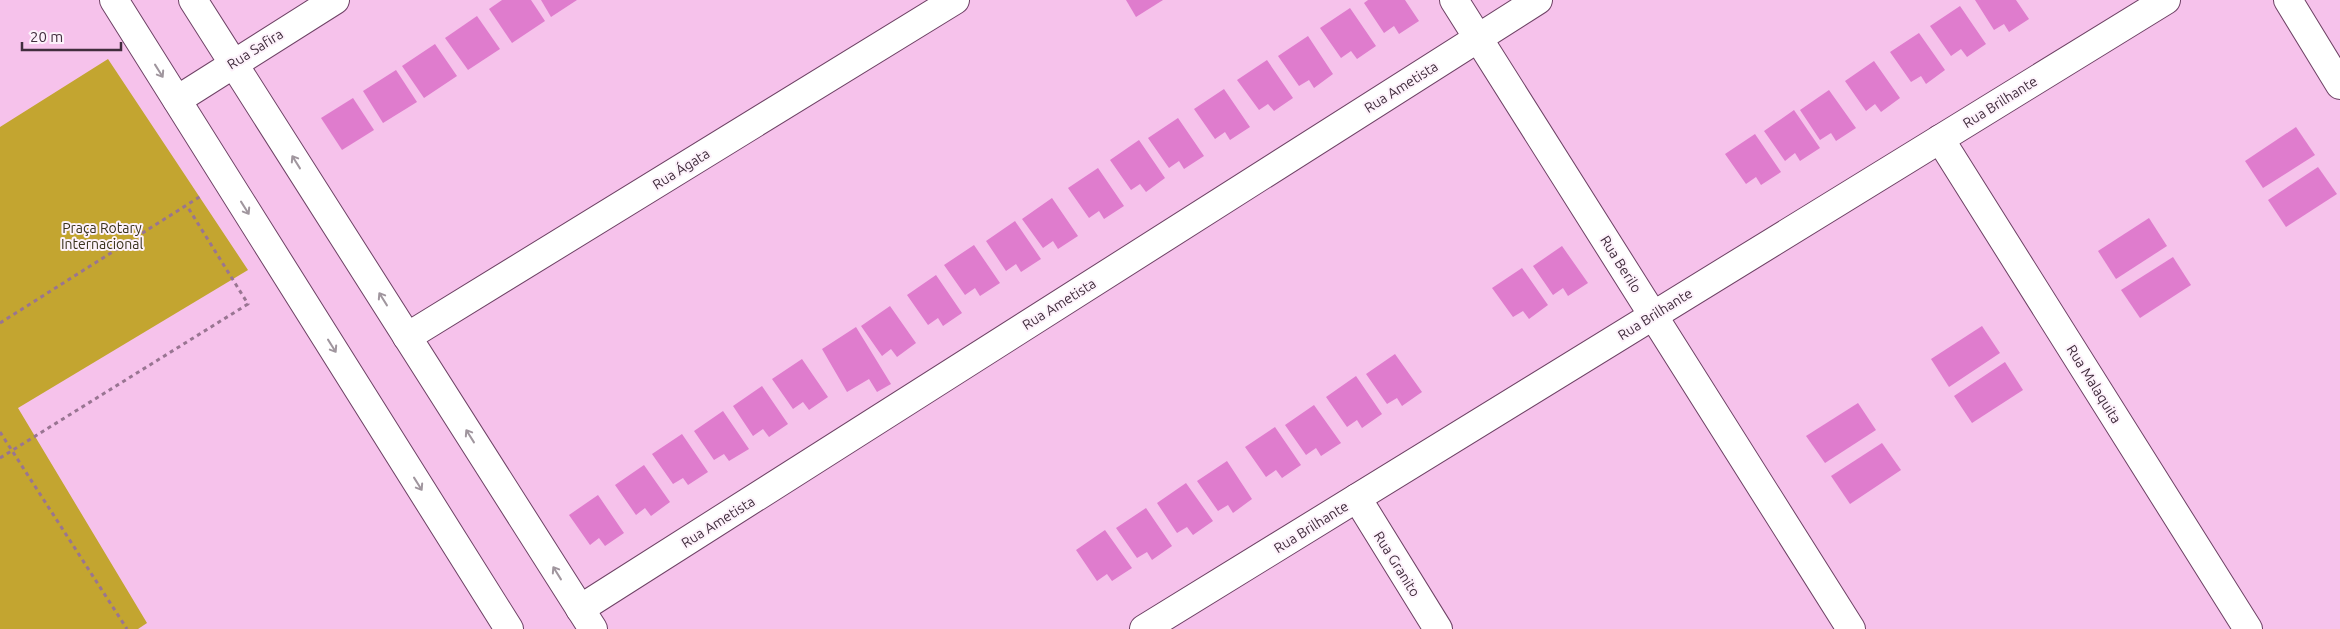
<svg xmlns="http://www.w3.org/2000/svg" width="2340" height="629" viewBox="0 0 2340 629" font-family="Ubuntu,sans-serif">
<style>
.green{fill:#c3a530}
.building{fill:#df7ccd}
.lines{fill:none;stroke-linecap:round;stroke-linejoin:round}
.minor-casing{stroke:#6e4265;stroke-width:30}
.tertiary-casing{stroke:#6e4265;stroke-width:30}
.path{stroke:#997592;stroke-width:3;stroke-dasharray:4 4;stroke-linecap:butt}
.minor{stroke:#fff;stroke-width:28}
.tertiary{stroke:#fff;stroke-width:28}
.oneway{stroke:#a0969e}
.labels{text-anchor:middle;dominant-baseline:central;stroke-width:4;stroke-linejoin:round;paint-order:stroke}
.street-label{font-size:14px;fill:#412d3d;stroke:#fdf2fb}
.park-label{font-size:14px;fill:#39321c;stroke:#fdf2fb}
</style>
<rect width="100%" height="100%" fill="#f6c2eb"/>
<polygon class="green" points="108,59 248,270 18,408 147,623 138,629 0,629 0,127"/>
<g class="building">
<polygon points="502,0 531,0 545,21 512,43 489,9"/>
<polygon points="541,0 577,0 551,17"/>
<polygon points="1126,0 1163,0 1136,17"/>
<polygon points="1368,0 1405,0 1419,21 1399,34 1394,26 1384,33 1364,3"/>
<polygon points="1975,0 2016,0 2029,19 2009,32 2004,24 1994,30"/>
<polygon points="1960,6 1986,44 1967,57 1961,49 1951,56 1930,26"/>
<polygon points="1350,8 1376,46 1357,59 1351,51 1341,58 1320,28"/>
<polygon points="477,16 500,49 468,70 445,38"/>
<polygon points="1919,33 1945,70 1926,84 1921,76 1911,82 1890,52"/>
<polygon points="1308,36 1333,74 1314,88 1309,80 1299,86 1278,56"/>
<polygon points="435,44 457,76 424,98 402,66"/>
<polygon points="1267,60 1293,98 1274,111 1268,104 1259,110 1237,80"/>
<polygon points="1874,61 1900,98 1881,112 1875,104 1866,111 1845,81"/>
<polygon points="396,70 417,102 383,123 363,91"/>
<polygon points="1224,89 1250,127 1230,140 1225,132 1215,139 1194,109"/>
<polygon points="1829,90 1856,128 1836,141 1831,133 1820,140 1800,110"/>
<polygon points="353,98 374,130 342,150 321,118"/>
<polygon points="1794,110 1820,148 1800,161 1795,153 1785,161 1764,131"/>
<polygon points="1178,118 1204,156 1184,169 1179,161 1169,168 1148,138"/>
<polygon points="2296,127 2315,155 2263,188 2245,161"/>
<polygon points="1755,134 1781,172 1761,185 1756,177 1746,184 1725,154"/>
<polygon points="1139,140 1165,178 1146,192 1140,184 1131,190 1110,160"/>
<polygon points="2318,167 2337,194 2286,227 2268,200"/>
<polygon points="1098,168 1124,206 1104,219 1099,211 1089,218 1068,188"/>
<polygon points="1052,198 1078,236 1058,249 1053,241 1043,248 1022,219"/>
<polygon points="2149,218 2167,246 2116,279 2098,251"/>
<polygon points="1015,221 1041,259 1021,272 1016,264 1006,271 986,241"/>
<polygon points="974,245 1000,283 980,296 975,288 965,295 944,265"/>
<polygon points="1562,246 1588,283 1568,296 1563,288 1553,295 1533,266"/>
<polygon points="2173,257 2191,285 2140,318 2121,290"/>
<polygon points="1522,268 1548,305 1529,319 1523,311 1513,317 1492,288"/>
<polygon points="936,275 962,313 943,326 938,318 928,325 907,295"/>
<polygon points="890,306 916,343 897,357 891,349 882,356 861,326"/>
<polygon points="1982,326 2000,353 1949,387 1931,359"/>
<polygon points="856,327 891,384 877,392 869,379 847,392 822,349"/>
<polygon points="1395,354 1422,392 1402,406 1397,398 1387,404 1366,374"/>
<polygon points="802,359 828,397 809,410 803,402 793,409 772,379"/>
<polygon points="2005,362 2023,390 1972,423 1954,396"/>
<polygon points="1356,376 1382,414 1362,428 1357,420 1347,427 1326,397"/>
<polygon points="762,386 788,424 769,437 763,429 753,436 733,406"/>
<polygon points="1858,403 1876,430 1825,463 1806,436"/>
<polygon points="1314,405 1341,443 1321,456 1316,448 1306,455 1285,425"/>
<polygon points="723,411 749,449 729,461 724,454 714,460 694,431"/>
<polygon points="1275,427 1301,465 1282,478 1276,470 1266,477 1245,447"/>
<polygon points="682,434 708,472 688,485 683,478 673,484 652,454"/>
<polygon points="1882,443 1901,470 1850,504 1831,476"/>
<polygon points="1227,461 1252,499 1233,513 1228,505 1218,511 1197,481"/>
<polygon points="644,465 670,502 651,516 645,508 636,515 615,485"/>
<polygon points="1186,483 1213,521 1193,535 1187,527 1177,533 1157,503"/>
<polygon points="598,495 624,533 605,546 599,538 590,545 569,515"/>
<polygon points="1146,508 1172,546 1152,560 1147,552 1137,558 1116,528"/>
<polygon points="1105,530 1132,568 1112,581 1107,574 1097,581 1076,550"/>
</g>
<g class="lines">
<g class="minor-casing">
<g id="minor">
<polyline points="1454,0 1851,629"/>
<polyline points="2288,0 2340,85"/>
<polyline points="177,100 335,0"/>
<polyline points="1940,139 2248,629"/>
<polyline points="407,337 955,0"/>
<polyline points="1357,498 1438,629"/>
<polyline points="580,609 1538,0"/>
<polyline points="1144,629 2166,0"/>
</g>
</g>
<g class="tertiary-casing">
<g id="tertiary">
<polyline points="114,0 509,629"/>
<polyline points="193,0 593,629"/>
</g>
</g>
<g class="path">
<polyline points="0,323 201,196"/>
<polyline points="0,432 127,629"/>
<polyline points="0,458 248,304 187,206"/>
</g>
<use href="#minor" class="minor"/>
<use href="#tertiary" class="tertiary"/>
</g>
<defs><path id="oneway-shaft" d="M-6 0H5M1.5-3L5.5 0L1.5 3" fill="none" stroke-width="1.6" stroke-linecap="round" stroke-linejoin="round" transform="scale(1.25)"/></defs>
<g class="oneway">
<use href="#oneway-shaft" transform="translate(159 71) rotate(58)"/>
<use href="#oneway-shaft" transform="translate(296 162) rotate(-122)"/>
<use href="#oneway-shaft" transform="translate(245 208) rotate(58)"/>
<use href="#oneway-shaft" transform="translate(383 299) rotate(-122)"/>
<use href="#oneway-shaft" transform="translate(332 346) rotate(58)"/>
<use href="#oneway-shaft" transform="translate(470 436) rotate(-122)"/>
<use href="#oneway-shaft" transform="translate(418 484) rotate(58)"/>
<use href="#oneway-shaft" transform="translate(557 573) rotate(-122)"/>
</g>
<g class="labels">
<g class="street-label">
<text transform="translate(255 49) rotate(-32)">Rua Safira</text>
<text transform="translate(1401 87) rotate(-32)">Rua Ametista</text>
<text transform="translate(2000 102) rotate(-32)">Rua Brilhante</text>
<text transform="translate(681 169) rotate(-32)">Rua Ágata</text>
<text transform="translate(1621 264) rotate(58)">Rua Berilo</text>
<text transform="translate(1059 304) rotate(-32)">Rua Ametista</text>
<text transform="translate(1655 314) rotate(-32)">Rua Brilhante</text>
<text transform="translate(2094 384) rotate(58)">Rua Malaquita</text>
<text transform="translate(718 522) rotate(-32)">Rua Ametista</text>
<text transform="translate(1311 527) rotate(-32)">Rua Brilhante</text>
<text transform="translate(1397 564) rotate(58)">Rua Granito</text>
</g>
<g class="park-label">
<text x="102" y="228">Praça Rotary<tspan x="102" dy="16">Internacional</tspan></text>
</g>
</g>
<path d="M22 42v8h99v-8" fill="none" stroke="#412d3d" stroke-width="2.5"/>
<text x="30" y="42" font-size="15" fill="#412d3d" stroke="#fdf2fb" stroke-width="4" paint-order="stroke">20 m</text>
</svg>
